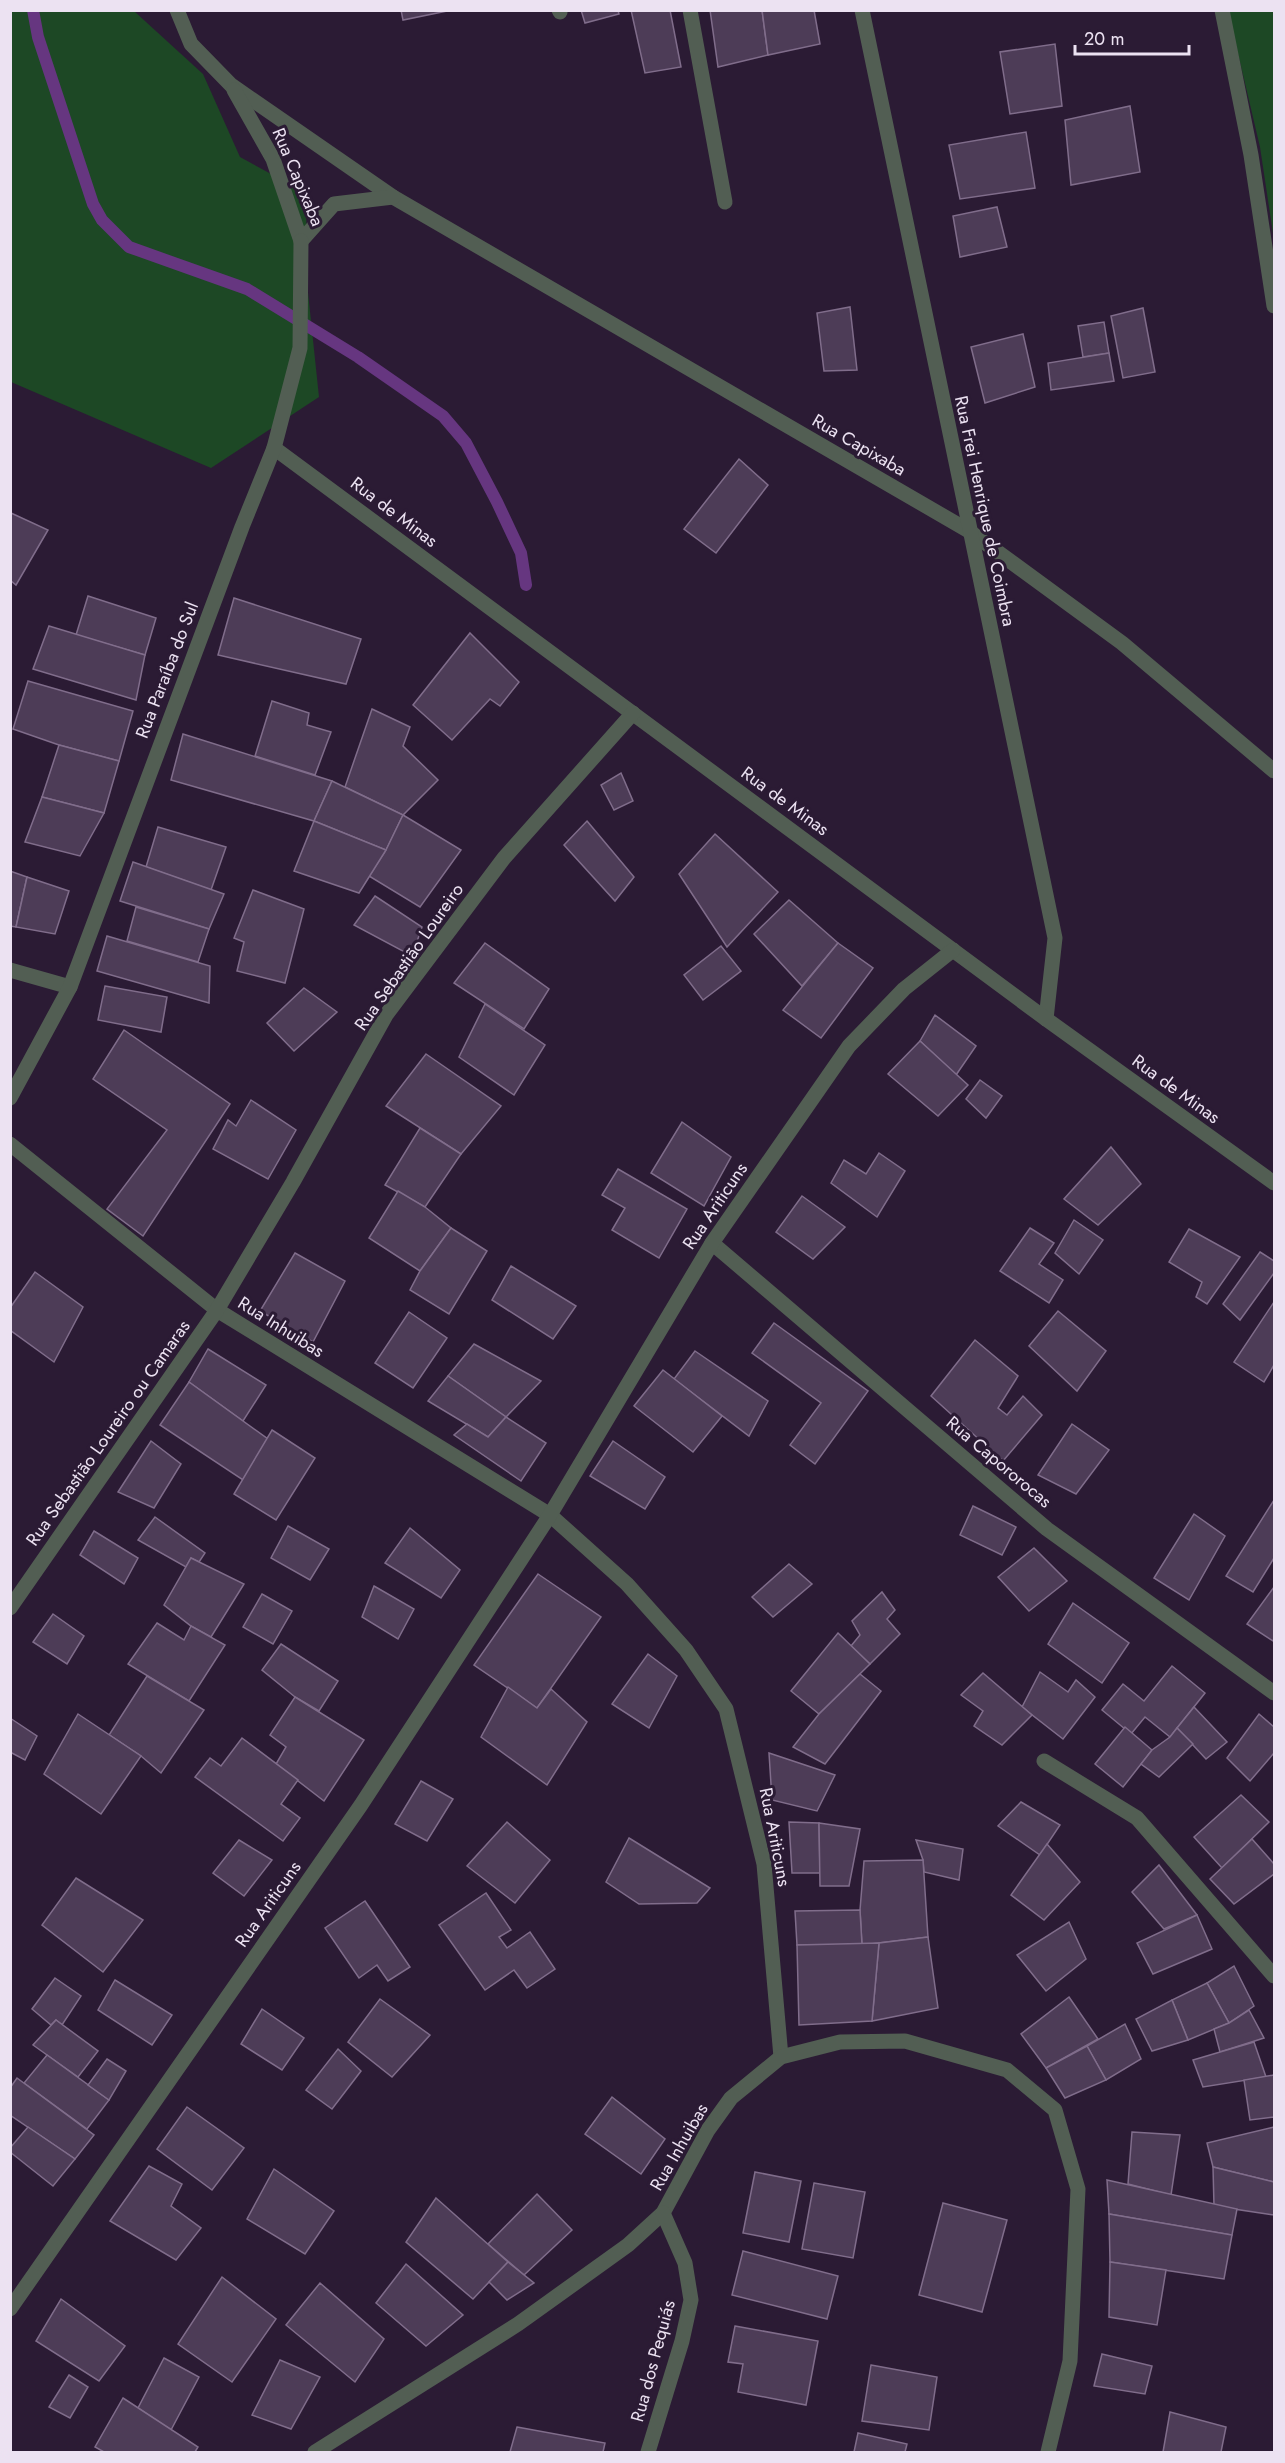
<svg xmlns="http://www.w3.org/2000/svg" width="1285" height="2463" viewBox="0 0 1285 2463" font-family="Jost,sans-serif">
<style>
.green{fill:#1d4825}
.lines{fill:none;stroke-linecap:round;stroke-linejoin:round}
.stream{stroke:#663680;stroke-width:12}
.building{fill:#4d3c57;stroke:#806d8b;stroke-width:1.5}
.minor{stroke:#525e53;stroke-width:15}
.labels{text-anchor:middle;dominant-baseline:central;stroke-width:6;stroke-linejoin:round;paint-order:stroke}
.street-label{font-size:18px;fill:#ece2f2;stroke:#2b1b34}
</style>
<rect width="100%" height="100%" fill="#2b1b34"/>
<g class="green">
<polygon points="11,11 134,11 203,74 240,157 306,193 307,283 319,397 211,468 11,382"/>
<polygon points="1228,11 1274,11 1274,240 1260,147"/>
</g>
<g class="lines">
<polyline class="stream" points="33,10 38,37 93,204 102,220 129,247 247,289 358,357 443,416 466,443 497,502 521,553 526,585"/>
</g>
<g class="building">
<polygon points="401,10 452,10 403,20"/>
<polygon points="581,10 618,10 619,14 585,23"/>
<polygon points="631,10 670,10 681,67 645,73"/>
<polygon points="710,10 762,10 768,55 718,67"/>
<polygon points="762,10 814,10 820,44 768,55"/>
<polygon points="1055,44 1062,106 1010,114 1000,52"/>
<polygon points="1130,106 1140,172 1071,185 1065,120"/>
<polygon points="1026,132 1035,188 960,199 949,145"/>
<polygon points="997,207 1007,247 960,257 953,216"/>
<polygon points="850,307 857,370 824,371 817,313"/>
<polygon points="1143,308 1155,372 1123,378 1111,316"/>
<polygon points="1104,322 1109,353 1083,357 1078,326"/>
<polygon points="1023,334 1035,387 985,403 971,347"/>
<polygon points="1109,353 1114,381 1051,390 1048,363"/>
<polygon points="739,459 768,485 716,553 684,529"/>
<polygon points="11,513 48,530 16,585 10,580"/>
<polygon points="88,596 156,618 145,655 76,635"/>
<polygon points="234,598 361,639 346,684 218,655"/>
<polygon points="49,626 145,655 136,700 33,669"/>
<polygon points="470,633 519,682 500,706 490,699 452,740 413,705"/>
<polygon points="28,681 133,711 119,761 59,745 13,729"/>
<polygon points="272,701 309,713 307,725 331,732 315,775 255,756"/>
<polygon points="372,709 410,727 403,746 438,780 403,815 345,787"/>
<polygon points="183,734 332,781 314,821 171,780"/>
<polygon points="59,745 119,761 104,813 42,797"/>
<polygon points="621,773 633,801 614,810 601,785"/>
<polygon points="332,781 403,815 386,850 314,821"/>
<polygon points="42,797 104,813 80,856 25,842"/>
<polygon points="403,815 461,850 420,907 369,876 386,850"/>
<polygon points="314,821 386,850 359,893 294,871"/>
<polygon points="587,821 634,877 615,901 564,845"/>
<polygon points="158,827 226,847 211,890 146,867"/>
<polygon points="715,834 778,892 727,947 679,874"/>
<polygon points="133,862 224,894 209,929 120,901"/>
<polygon points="10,871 27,877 16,927 10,926"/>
<polygon points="27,877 69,891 55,934 16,927"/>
<polygon points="253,890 304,909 285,983 237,971 244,942 234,938"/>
<polygon points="375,896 422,927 412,956 354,925"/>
<polygon points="789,900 838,943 802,986 754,934"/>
<polygon points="136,907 209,929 198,962 127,941"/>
<polygon points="107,936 210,966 209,1003 97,971"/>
<polygon points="485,943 549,989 524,1029 454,983"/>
<polygon points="838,943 873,968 821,1038 783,1010"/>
<polygon points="721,946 741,971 703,1000 684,975"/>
<polygon points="105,986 167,997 161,1032 98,1020"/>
<polygon points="304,988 337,1012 294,1051 267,1023"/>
<polygon points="485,1004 545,1045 514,1095 459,1057"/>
<polygon points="935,1015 976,1046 956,1075 920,1041"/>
<polygon points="124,1030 230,1104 143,1236 107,1209 167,1130 93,1079"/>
<polygon points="920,1041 968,1085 938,1116 888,1074"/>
<polygon points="426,1054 501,1106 461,1154 386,1106"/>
<polygon points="980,1080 1002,1096 986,1118 966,1099"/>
<polygon points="251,1100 296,1130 268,1179 213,1149 228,1120 236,1126"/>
<polygon points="682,1122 731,1157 704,1206 651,1173"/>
<polygon points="420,1128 461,1154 425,1207 385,1185"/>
<polygon points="1111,1147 1141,1184 1098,1225 1064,1199"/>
<polygon points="879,1153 905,1171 877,1217 831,1183 844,1160 866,1174"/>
<polygon points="618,1169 687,1209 659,1258 612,1230 625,1208 602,1195"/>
<polygon points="398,1191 425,1207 451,1228 420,1271 369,1238"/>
<polygon points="802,1196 845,1227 813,1259 776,1232"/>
<polygon points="1074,1220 1103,1240 1079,1274 1055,1253"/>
<polygon points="451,1228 487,1251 449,1314 410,1290 420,1271"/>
<polygon points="1030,1228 1054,1243 1039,1264 1063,1280 1049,1303 1000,1271"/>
<polygon points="1189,1229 1240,1257 1207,1304 1196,1297 1202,1282 1169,1262"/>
<polygon points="1260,1252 1274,1261 1274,1273 1240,1320 1223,1304"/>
<polygon points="295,1253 345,1281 313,1342 260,1311"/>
<polygon points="511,1266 576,1306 553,1339 492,1300"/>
<polygon points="35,1272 83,1307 54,1362 10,1330 10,1308"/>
<polygon points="1274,1302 1274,1365 1264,1382 1234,1362"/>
<polygon points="1058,1311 1106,1351 1077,1391 1029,1346"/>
<polygon points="409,1312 447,1338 413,1388 375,1363"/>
<polygon points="774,1323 868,1391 815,1464 790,1445 821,1403 752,1353"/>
<polygon points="975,1340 1018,1376 998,1408 1007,1415 1023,1396 1042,1415 1003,1461 931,1396"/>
<polygon points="474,1344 541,1381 506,1417 448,1376"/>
<polygon points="208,1349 266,1385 243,1421 189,1382"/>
<polygon points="695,1351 768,1401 749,1436 674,1379"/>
<polygon points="663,1370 722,1416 693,1452 634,1406"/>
<polygon points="448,1376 506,1417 488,1437 428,1401"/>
<polygon points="189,1382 268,1439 243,1480 160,1425"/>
<polygon points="506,1417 546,1443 521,1481 454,1435 467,1424 488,1437"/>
<polygon points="1072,1424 1109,1450 1076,1494 1038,1475"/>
<polygon points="272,1430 315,1458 276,1520 234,1494"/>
<polygon points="151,1441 181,1464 154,1508 118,1492"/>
<polygon points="613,1441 665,1477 645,1509 590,1476"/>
<polygon points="1274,1500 1274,1558 1253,1592 1226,1576"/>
<polygon points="973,1506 1016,1527 1002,1555 960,1535"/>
<polygon points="1194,1514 1225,1536 1189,1600 1154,1578"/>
<polygon points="155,1517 205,1553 199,1562 191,1558 186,1567 138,1540"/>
<polygon points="288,1526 329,1549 310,1580 271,1558"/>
<polygon points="410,1528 460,1570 441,1598 385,1563"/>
<polygon points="94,1531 138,1558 124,1584 80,1555"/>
<polygon points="1034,1548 1067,1581 1029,1611 998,1577"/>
<polygon points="191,1558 244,1584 211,1637 191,1626 164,1605"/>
<polygon points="789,1564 812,1584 773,1617 752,1597"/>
<polygon points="538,1574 601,1617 537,1708 474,1665"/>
<polygon points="374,1586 414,1609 398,1639 362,1617"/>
<polygon points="1274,1587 1274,1639 1273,1641 1247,1624"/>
<polygon points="882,1592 895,1610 887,1619 900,1634 870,1664 851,1646 860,1635 852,1621"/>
<polygon points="262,1594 292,1611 273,1644 243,1627"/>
<polygon points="1073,1603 1129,1643 1102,1683 1048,1644"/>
<polygon points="53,1614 84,1636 67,1664 33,1642"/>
<polygon points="157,1623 184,1640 191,1626 225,1645 189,1701 128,1664"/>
<polygon points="838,1633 870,1664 819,1714 791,1691"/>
<polygon points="281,1644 338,1681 319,1711 295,1697 262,1670"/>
<polygon points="648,1654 677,1676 649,1728 612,1704"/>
<polygon points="1172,1666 1205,1693 1170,1737 1145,1717 1131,1734 1102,1710 1123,1684 1144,1701"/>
<polygon points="1040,1672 1068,1692 1076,1680 1095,1697 1063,1739 1022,1707"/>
<polygon points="983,1673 1032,1715 1002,1745 974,1726 983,1711 961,1695"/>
<polygon points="860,1674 881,1691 825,1764 793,1747 819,1714"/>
<polygon points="147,1676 204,1710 161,1773 141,1756 109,1735"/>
<polygon points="508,1687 537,1708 551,1689 587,1722 547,1785 481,1737"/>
<polygon points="295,1697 364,1740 324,1801 276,1764 286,1747 270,1735"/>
<polygon points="1194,1707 1227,1742 1206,1759 1177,1728"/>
<polygon points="78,1714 141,1756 101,1814 44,1774"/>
<polygon points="1259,1714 1274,1727 1274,1753 1250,1781 1227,1758"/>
<polygon points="10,1718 37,1736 25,1760 10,1752"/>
<polygon points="1125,1727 1152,1750 1123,1787 1095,1764"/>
<polygon points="1177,1728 1193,1744 1159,1777 1141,1764 1152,1750 1170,1737"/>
<polygon points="242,1738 298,1780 281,1804 300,1818 283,1841 195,1777 210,1758 221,1766"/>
<polygon points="769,1753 835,1775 817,1811 772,1800"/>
<polygon points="421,1781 453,1799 427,1841 395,1824"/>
<polygon points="1241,1795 1269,1822 1222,1868 1194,1837"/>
<polygon points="1021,1802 1060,1825 1040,1855 998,1826"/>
<polygon points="507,1822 550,1860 515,1903 467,1866"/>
<polygon points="789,1822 819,1823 820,1873 792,1873"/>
<polygon points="819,1823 860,1829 849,1886 820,1886"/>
<polygon points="629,1838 710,1888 697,1903 639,1904 606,1882"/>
<polygon points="1252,1839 1274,1864 1274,1874 1234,1904 1210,1879"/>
<polygon points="239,1840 272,1860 244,1896 213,1873"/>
<polygon points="916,1840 963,1849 959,1880 924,1872 923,1860"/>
<polygon points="1047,1844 1080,1882 1044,1920 1011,1895"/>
<polygon points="923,1860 928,1937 862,1945 860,1910 864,1861"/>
<polygon points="1159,1865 1197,1915 1164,1929 1132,1892"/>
<polygon points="76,1878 143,1920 103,1972 42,1925"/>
<polygon points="486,1893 511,1930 499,1937 507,1948 530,1932 555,1969 527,1988 514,1970 485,1990 439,1925"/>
<polygon points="365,1901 410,1967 388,1981 377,1965 359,1978 325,1928"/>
<polygon points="860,1910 862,1945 797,1945 795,1911"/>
<polygon points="1197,1915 1212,1949 1153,1974 1137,1943"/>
<polygon points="1069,1922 1086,1959 1046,1991 1017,1955"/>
<polygon points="928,1937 938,2008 872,2021 879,1943"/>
<polygon points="879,1943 872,2021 799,2025 797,1945"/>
<polygon points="1234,1966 1254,2006 1229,2023 1207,1983"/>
<polygon points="55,1978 81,1996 62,2025 56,2020 51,2025 32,2009"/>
<polygon points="115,1980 172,2015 152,2045 98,2010"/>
<polygon points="1207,1983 1229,2023 1188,2040 1172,2000"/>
<polygon points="1069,1997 1098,2039 1046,2068 1021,2034"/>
<polygon points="380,1999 430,2035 392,2077 348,2042"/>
<polygon points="1172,2000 1188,2040 1152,2051 1136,2019"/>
<polygon points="262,2009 304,2038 282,2070 241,2044"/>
<polygon points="1249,2010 1264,2038 1220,2052 1214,2029 1229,2023"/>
<polygon points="56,2020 98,2051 78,2077 33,2045"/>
<polygon points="1125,2024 1141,2059 1106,2080 1087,2046"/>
<polygon points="1254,2042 1266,2077 1203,2087 1193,2060"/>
<polygon points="1087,2046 1106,2080 1065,2098 1046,2068"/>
<polygon points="338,2049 361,2071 332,2109 306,2090"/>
<polygon points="47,2055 109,2100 87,2129 24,2083"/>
<polygon points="107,2059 126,2071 109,2100 88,2085"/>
<polygon points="1274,2075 1274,2117 1250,2120 1244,2080"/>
<polygon points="17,2078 94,2135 75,2159 10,2115 10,2088"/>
<polygon points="612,2097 665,2139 641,2174 585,2134"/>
<polygon points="187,2107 244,2148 212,2190 157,2149"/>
<polygon points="28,2127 75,2159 53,2186 10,2152 10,2148"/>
<polygon points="1274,2127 1274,2182 1213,2167 1207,2143"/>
<polygon points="1132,2132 1180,2135 1171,2195 1128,2184"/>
<polygon points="149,2166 182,2184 171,2206 201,2228 176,2260 110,2221"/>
<polygon points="1213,2167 1274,2182 1274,2215 1214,2206"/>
<polygon points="274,2169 334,2211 305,2254 247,2219"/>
<polygon points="755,2172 801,2181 789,2242 743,2233"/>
<polygon points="1107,2180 1237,2209 1232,2235 1109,2214"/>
<polygon points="814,2183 865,2192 853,2258 802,2249"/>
<polygon points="537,2194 572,2230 524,2275 488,2244"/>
<polygon points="436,2198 508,2262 473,2299 406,2242"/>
<polygon points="943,2203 1007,2220 982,2312 919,2295"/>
<polygon points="1109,2214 1232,2235 1224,2279 1110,2262"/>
<polygon points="743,2251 838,2276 827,2319 732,2295"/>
<polygon points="508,2262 534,2283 507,2300 489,2282"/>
<polygon points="1110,2262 1166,2270 1157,2325 1109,2317"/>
<polygon points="406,2264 463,2315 426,2346 376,2303"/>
<polygon points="222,2277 276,2319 232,2382 178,2344"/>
<polygon points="320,2283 384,2339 355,2382 286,2325"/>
<polygon points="61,2299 125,2346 99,2381 36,2341"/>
<polygon points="735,2326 818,2341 806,2405 738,2392 743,2364 728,2362"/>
<polygon points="1102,2354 1152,2366 1145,2394 1094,2386"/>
<polygon points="164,2358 199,2377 171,2430 138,2408"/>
<polygon points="280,2360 320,2377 291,2429 252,2415"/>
<polygon points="871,2365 937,2377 929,2430 862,2421"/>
<polygon points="69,2375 88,2387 70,2418 49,2407"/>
<polygon points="123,2398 198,2447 195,2452 104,2452 95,2447"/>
<polygon points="1170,2412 1226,2427 1221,2452 1163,2452"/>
<polygon points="517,2427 605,2443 603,2452 510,2452"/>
<polygon points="858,2433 907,2444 905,2452 854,2452"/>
</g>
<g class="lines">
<g class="minor">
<polyline points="177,10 191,44 231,85 393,197 969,531 1122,643 1274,771"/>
<polyline points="559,10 560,12"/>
<polyline points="690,10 725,202"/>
<polyline points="862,10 1055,938 1046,1019"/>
<polyline points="1222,10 1251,155 1274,306"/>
<polyline points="234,90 273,159 301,241 334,204 393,197"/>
<polyline points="274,448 1046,1019 1274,1183"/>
<polyline points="10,970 70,987"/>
<polyline points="10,1098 70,987 242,527 274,448 300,348 301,241"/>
<polyline points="10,1144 217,1310 550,1515 627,1584 686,1650 726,1709 764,1864 781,2057"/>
<polyline points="712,1243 1047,1529 1274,1693"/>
<polyline points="10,1608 217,1310 293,1182 386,1015 504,858 633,713"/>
<polyline points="1044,1761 1137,1818 1274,1976"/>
<polyline points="10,2309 361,1805 550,1515 712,1243 849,1046 904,989 953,950"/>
<polyline points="315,2452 518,2324 628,2245 663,2213 708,2130 731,2098 781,2057 840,2042 905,2041 1007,2070 1055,2110 1078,2189 1070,2361 1048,2452"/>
<polyline points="648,2452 682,2341 691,2300 685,2263 663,2213"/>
</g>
</g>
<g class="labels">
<g class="street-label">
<text transform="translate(298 177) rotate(67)">Rua Capixaba</text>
<text transform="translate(859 445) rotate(30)">Rua Capixaba</text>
<text transform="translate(985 511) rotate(78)">Rua Frei Henrique de Coimbra</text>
<text transform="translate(394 512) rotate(37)">Rua de Minas</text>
<text transform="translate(167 670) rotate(-69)">Rua Paraíba do Sul</text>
<text transform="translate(785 801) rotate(36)">Rua de Minas</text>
<text transform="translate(409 957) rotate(-55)">Rua Sebastião Loureiro</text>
<text transform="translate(1176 1089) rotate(36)">Rua de Minas</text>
<text transform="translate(715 1206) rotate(-56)">Rua Ariticuns</text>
<text transform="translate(281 1327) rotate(32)">Rua Inhuibas</text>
<text transform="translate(108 1433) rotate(-55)">Rua Sebastião Loureiro ou Camaras</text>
<text transform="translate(999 1462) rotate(40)">Rua Capororocas</text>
<text transform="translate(775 1837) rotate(79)">Rua Ariticuns</text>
<text transform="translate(268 1904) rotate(-55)">Rua Ariticuns</text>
<text transform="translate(679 2147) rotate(-60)">Rua Inhuibas</text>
<text transform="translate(653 2361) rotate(-75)">Rua dos Pequiás</text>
</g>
</g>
<rect width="1285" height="2463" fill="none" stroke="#ece2f2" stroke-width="24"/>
<path d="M1075 45v9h114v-9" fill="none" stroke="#ece2f2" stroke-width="3"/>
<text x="1084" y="45" font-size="18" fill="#ece2f2" stroke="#2b1b34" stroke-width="4.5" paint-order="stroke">20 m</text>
</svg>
